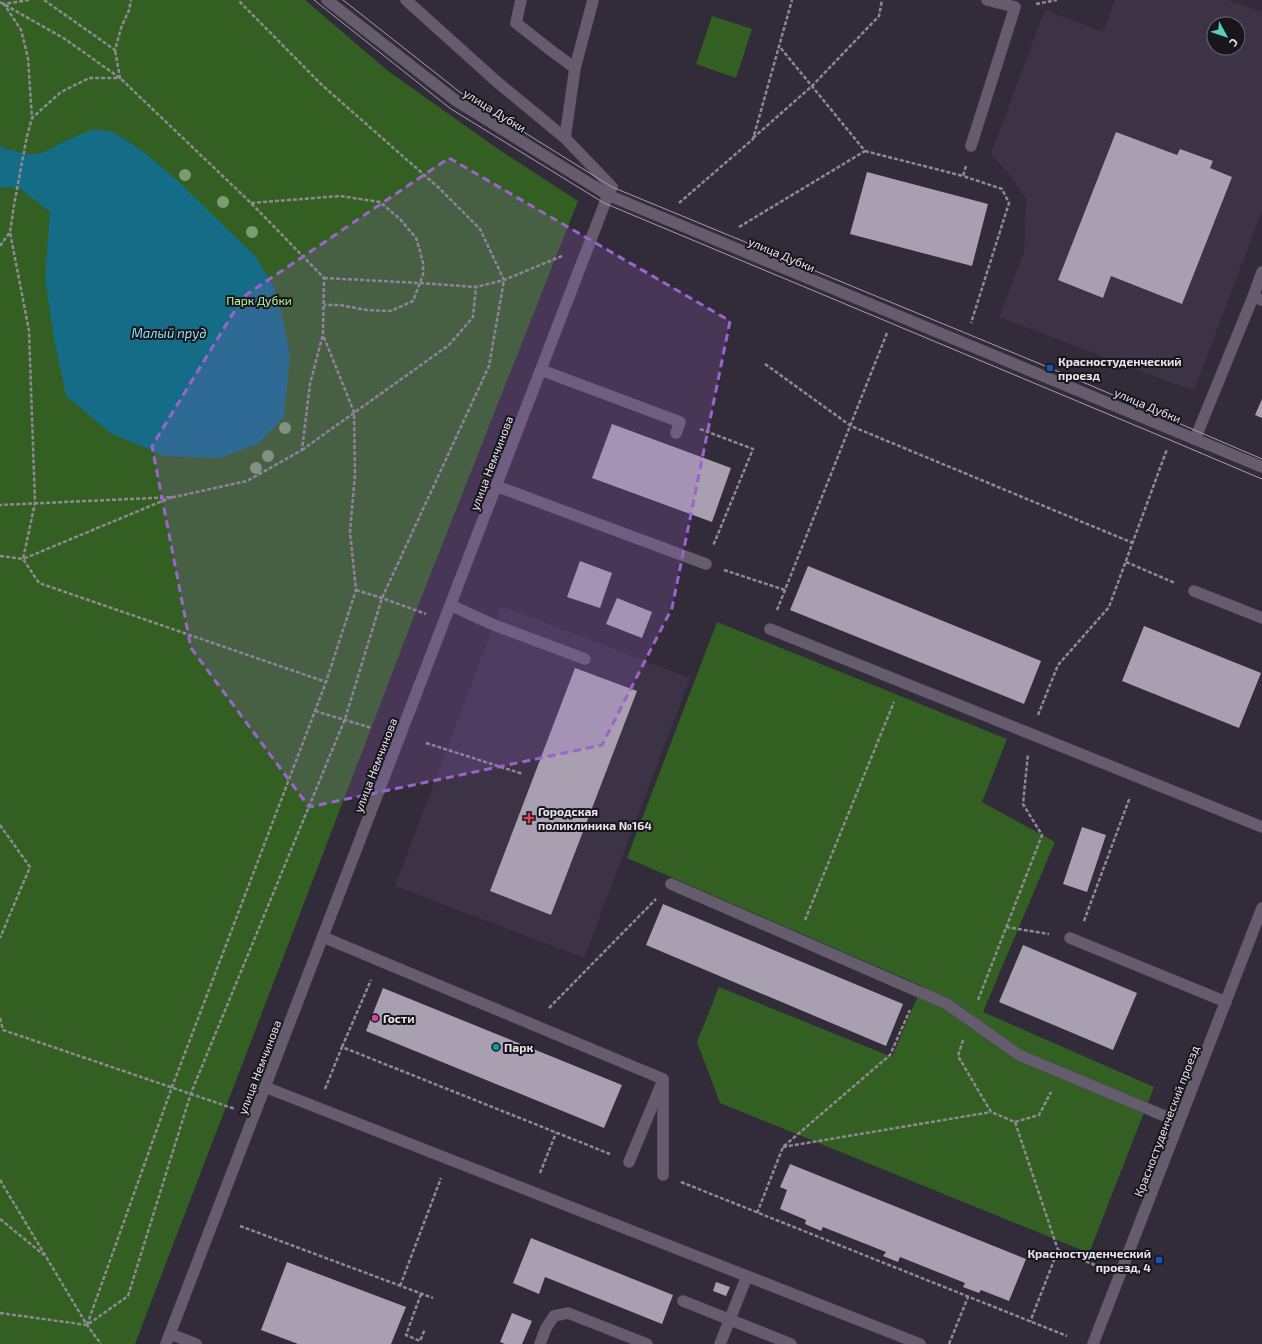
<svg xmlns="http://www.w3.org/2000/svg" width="1262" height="1344" viewBox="0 0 1262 1344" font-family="'Exo 2',sans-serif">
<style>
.built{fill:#3d3346;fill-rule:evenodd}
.green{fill:#336022}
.water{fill:#146c86}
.building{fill:#a89fb1}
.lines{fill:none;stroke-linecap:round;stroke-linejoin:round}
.service-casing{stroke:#4f4955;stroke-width:12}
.minor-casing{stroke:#4f4955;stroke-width:12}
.tertiary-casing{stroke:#4f4955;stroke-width:12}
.path{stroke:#8f8995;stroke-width:2.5;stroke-dasharray:4 2;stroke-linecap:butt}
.service{stroke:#655d6e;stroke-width:11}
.minor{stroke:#655d6e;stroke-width:11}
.tertiary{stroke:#655d6e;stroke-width:11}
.tram{stroke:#a59faa;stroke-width:1}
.tree{fill:#7b9d71}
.marked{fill:#9b63cc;fill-opacity:0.2;stroke:#9b63cc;stroke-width:3;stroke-dasharray:8 5;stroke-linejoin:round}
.transit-dot{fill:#1a4fb4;stroke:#18151b;stroke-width:1.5}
.health-dot{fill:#e0444e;stroke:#18151b;stroke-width:1.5}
.hotel-dot{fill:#d1479c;stroke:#18151b;stroke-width:1.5}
.culture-dot{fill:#0f9aa8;stroke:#18151b;stroke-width:1.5}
.labels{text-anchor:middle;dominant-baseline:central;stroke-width:4;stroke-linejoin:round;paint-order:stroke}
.street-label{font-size:12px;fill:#e7e2eb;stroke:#18151b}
.park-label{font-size:12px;fill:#b6fa9f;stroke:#18151b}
.poi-label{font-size:12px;font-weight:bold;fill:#e7e2eb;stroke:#18151b;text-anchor:start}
.water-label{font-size:13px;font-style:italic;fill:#93def9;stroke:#18151b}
</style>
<rect width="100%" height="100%" fill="#322b39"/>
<g class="built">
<path d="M1115 0H1227L1262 12V211L1194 391 999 317 1024 252 1026 199 1009 174 991 154 1045 10 1103 32ZM1214 24H1238V48H1214Z"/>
<polygon points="501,606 690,678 584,958 395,886"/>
</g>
<g class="green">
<polygon points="0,0 305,0 388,71 501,151 578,201 416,611 135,1344 0,1344"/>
<polygon points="712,16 752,29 736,78 696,64"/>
<polygon points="717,622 1007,739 982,802 1055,842 983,1012 1154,1087 1089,1253 720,1103 697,1042 719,987 892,1057 922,986 627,858"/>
</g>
<polygon class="water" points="94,129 113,132 144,152 178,181 256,257 273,285 281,312 290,355 284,417 258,444 219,458 165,456 112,434 66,396 54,339 45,277 50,212 19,188 0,187 0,144 3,148 25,154 40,154 72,138"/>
<g class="building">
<polygon points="1116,132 1177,155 1180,149 1213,161 1210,168 1232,177 1182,304 1111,276 1103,298 1058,280"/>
<polygon points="867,172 988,204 972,266 850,234"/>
<polygon points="1262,399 1262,418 1255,415"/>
<polygon points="612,424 731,468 712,522 592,478"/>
<polygon points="580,561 612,573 600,608 567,597"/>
<polygon points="808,566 1041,661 1024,704 790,610"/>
<polygon points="617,598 652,612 642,638 606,624"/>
<polygon points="1144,626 1261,673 1239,728 1122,681"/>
<polygon points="575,668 637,691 551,915 490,891"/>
<polygon points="1082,827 1106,835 1087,892 1063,884"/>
<polygon points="663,904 903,1004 886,1046 646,945"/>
<polygon points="1023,945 1137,993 1113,1050 999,1002"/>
<polygon points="383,988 622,1085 604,1128 366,1031"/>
<polygon points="790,1164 1026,1259 1009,1301 981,1290 979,1293 963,1287 965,1283 900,1257 898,1262 883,1256 886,1252 823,1227 821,1231 805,1224 806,1220 780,1209 787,1190 780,1187"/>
<polygon points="531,1238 673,1295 662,1324 545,1277 539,1294 513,1283"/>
<polygon points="287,1262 406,1307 391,1344 298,1344 261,1330"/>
<polygon points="716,1282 730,1287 726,1296 713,1291"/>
<polygon points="512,1313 532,1321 522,1344 505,1344 500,1342"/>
</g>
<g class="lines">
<g class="service-casing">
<g id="service">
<polyline points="406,0 496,81 565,138 612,187 608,195"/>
<polyline points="521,0 516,23 553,52 575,68"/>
<polyline points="565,138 575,68 593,0"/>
<polyline points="971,146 1015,7 987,0"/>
<polyline points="1262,272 1253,297 1262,300"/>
<polyline points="541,370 680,422 676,433"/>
<polyline points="1195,439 1253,297"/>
<polyline points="496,486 706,564"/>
<polyline points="1194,591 1262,618"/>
<polyline points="450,605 494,625 585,659"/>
<polyline points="770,629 1262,827"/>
<polyline points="671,884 947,1004 1019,1055 1179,1122"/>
<polyline points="323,937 663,1079"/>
<polyline points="1070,938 1226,1002"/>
<polyline points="629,1162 661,1085"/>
<polyline points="663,1175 663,1079"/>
<polyline points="683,1301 791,1344"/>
<polyline points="170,1334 196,1344"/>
<polyline points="540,1344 546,1328 554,1316 568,1313 647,1344"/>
<polyline points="720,1344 747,1276"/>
</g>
</g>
<g class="minor-casing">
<g id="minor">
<polyline points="327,0 455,100 608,195 1262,467"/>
<polyline points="265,1087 920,1344"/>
<polyline points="166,1344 608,195"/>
</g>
</g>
<g class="tertiary-casing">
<polyline id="tertiary" points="1093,1344 1262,908"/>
</g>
<g class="path">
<polyline points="29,0 4,4 21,30 28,58 32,118"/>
<polyline points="44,0 115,50 121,28 129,10 131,0"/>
<polyline points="0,2 65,39 120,78 251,203 324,278 323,334 310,384 302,450 247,481 174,497 0,505"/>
<polyline points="1036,4 1057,0"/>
<polyline points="753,138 812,86 879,16 882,0"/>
<polyline points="865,151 963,176"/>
<polyline points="966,166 963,176 1002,189 1009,203 971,323"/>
<polyline points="251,203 340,196 380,202 400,219 416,238 420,251 423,263 423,275 413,301 391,311 366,310 340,305 324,305"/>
<polyline points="679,203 753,139 792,0"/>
<polyline points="739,227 865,151 779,46"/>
<polyline points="0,246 10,232"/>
<polyline points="324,278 420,283 476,287 504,280 562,256"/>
<polyline points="765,364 851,426 1133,543"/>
<polyline points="700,429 753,449 713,546"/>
<polyline points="302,450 449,345 473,317 476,287"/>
<polyline points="172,497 23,559 39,583 326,682 356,590 350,532 355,474 354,412 323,335"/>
<polyline points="0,556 23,559 35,503 29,331 10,232 14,205 27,136 32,118 61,92 89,78 120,78 115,50"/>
<polyline points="1126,562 1175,583"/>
<polyline points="724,570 785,590"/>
<polyline points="356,590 382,598 426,614"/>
<polyline points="777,610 887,333"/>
<polyline points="315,711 372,728"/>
<polyline points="1038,715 1058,665 1109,607 1167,449"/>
<polyline points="426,743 523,774"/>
<polyline points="0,825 30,867 0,938"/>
<polyline points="805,920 894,702"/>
<polyline points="1084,921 1130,797"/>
<polyline points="1006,927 1049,934"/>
<polyline points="978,1000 1042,835 1023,804 1028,754"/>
<polyline points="549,1008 656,899"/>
<polyline points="0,1018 3,1030 235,1109"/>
<polyline points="963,1040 958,1056 991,1112 1015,1122 1058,1250 1030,1322"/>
<polyline points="342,1047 371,980"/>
<polyline points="325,1089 342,1047 610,1154"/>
<polyline points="1015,1122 1039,1115 1051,1092"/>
<polyline points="783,1147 991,1112"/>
<polyline points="540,1173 556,1133"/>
<polyline points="0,1180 87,1325 101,1344"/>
<polyline points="681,1182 1067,1336"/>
<polyline points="757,1213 783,1147 890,1055 910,1010"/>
<polyline points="0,1219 44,1255"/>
<polyline points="240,1226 433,1298"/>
<polyline points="1058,1250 1095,1265"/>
<polyline points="400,1286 441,1178"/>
<polyline points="421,1294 406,1335 420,1341 425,1329"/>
<polyline points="0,1313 87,1325 128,1296 191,1093 345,719 382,598 489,366 504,280 480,229 439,188 323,86 238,0"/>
<polyline points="87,1325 172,1087 326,682"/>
<polyline points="949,1344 968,1297"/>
</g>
<use href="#service" class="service"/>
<use href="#minor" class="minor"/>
<use href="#tertiary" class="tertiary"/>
<g class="tram">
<polyline points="314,0 451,109 604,203 1170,440 1262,479"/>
<polyline points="343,0 461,93 612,187 1050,368 1262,459"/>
</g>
</g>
<g class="tree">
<circle cx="185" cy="175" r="6"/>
<circle cx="223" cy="202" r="6"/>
<circle cx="252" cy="232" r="6"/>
<circle cx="285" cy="428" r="6"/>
<circle cx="268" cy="456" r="6"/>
<circle cx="256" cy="468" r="6"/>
</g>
<path class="marked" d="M449 158 730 321 672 608 602 745 309 807 191 648 152 446 243 297Z"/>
<g class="transit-dot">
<rect x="1046" y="364" width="8" height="8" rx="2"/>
<rect x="1155" y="1256" width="8" height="8" rx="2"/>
</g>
<path class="health-dot" d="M527 812h4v4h4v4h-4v4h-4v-4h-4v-4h4z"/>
<circle class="hotel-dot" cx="375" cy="1018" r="4"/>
<circle class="culture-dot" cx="496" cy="1047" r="4"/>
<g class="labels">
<g class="street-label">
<text transform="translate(495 110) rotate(32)">улица Дубки</text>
<text transform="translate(782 254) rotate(23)">улица Дубки</text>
<text transform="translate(1148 405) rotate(23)">улица Дубки</text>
<text transform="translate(491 463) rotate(-69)">улица Немчинова</text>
<text transform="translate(375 765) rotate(-69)">улица Немчинова</text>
<text transform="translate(259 1067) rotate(-69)">улица Немчинова</text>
<text transform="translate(1166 1121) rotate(-69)">Красностуденческий проезд</text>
</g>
<g class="park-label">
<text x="259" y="300">Парк Дубки</text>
</g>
<g class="poi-label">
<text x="1058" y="361">Красностуденческий<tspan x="1058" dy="14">проезд</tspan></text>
<text x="538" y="811">Городская<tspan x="538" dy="14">поликлиника №164</tspan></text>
<text x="383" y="1018">Гости</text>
<text x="504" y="1047">Парк</text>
<text x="1151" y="1253" text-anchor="end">Красностуденческий<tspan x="1151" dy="14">проезд, 4</tspan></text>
</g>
<g class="water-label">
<text x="169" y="333">Малый пруд</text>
</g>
</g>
<g transform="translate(1226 36) rotate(130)"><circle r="19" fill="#18151b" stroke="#6b676e"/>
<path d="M0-3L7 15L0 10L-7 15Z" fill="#59cebe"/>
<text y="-6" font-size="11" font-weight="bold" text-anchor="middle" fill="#e7e2eb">С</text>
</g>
</svg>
